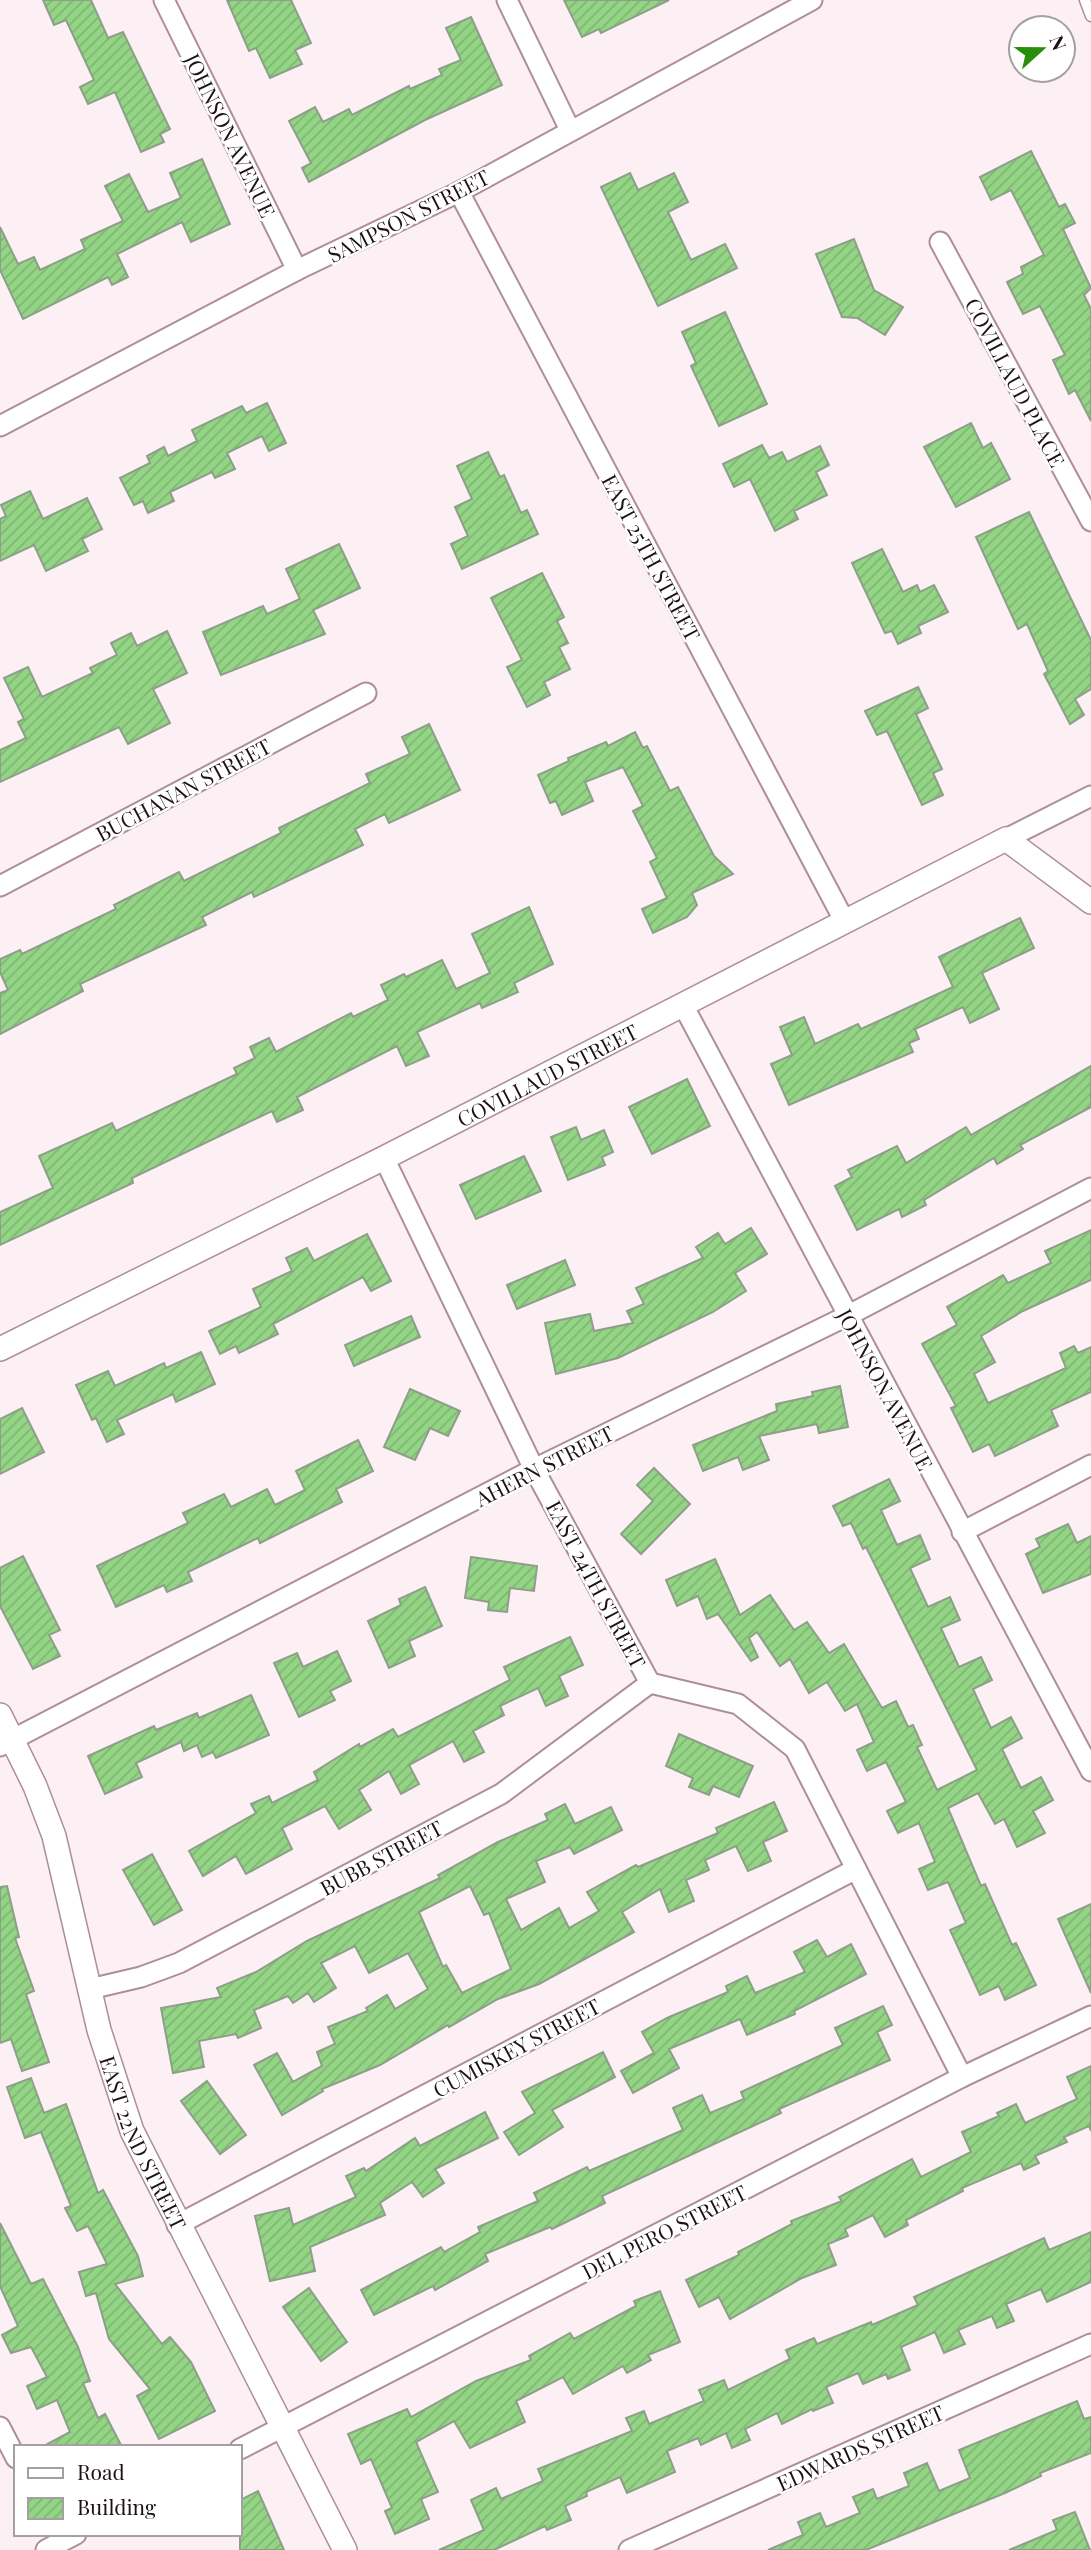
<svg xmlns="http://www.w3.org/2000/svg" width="1091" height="2550" viewBox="0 0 1091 2550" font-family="'Playfair Display',serif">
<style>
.building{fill:url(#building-hatch);stroke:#8d9f89;stroke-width:2;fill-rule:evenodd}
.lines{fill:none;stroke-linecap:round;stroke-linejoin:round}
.service-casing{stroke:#ad8f9b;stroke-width:13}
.minor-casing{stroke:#ad8f9b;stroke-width:23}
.tertiary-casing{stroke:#ad8f9b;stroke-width:26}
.service{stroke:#fff;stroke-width:10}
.minor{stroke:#fff;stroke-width:19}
.tertiary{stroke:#fff;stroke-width:23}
.labels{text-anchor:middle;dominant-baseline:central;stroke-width:5;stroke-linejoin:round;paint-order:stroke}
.street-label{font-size:21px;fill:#1c1116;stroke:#fff}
</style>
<defs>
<pattern id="building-hatch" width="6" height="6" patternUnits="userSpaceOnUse" patternTransform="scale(1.75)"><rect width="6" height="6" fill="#93d585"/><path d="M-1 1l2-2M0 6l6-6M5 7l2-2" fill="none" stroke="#7eb672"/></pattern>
</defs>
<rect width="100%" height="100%" fill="#fdf0f4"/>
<g class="building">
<polygon points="43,0 91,0 108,38 123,32 170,129 160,134 164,142 141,152 115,92 88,104 80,87 94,80 66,20 54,25"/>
<polygon points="227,0 291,0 311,43 295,50 302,64 270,78 256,48 249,51"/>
<polygon points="564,0 669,0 601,33 599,29 582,37"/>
<polygon points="471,17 502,85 425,120 309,182 302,168 311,163 289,121 315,107 323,122 349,109 352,115 409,86 410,89 442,75 439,69 461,60 446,28"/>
<polygon points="1031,151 1059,207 1065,204 1075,223 1063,229 1091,288 1084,295 1091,309 1091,421 1075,390 1069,394 1053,360 1065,355 1040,306 1023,314 1007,282 1023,274 1021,267 1044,255 1011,190 991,200 980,177"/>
<polygon points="202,159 230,224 191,242 182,222 117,254 128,277 112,285 108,277 23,319 0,270 0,227 18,264 34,257 40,270 85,249 81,240 123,221 105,186 129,174 148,212 181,198 170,173"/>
<polygon points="630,173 638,190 674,173 688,202 668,212 691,260 725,244 737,268 658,306 601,187"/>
<polygon points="854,239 874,290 903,307 885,335 857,318 842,317 816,254"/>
<polygon points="725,312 767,404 719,426 691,366 696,363 682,332"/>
<polygon points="267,403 286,443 269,451 262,436 227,453 235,469 215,478 212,472 170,492 174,501 148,513 143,501 134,505 120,478 150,463 147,456 164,447 168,456 197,441 192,430 242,406 246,413"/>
<polygon points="971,423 983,448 991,443 1010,479 956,507 924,447"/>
<polygon points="762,445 769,458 782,452 787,462 820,446 829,465 816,472 827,495 794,511 798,519 775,531 750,479 734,487 723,464"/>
<polygon points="488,452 500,477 504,475 521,513 527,510 538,534 462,569 451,544 468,536 455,507 472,499 457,466"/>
<polygon points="30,491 43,519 87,498 102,529 82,539 88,551 46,571 34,545 0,561 0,519 6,516 1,505"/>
<polygon points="1029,512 1091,640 1091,689 1075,699 1084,715 1070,724 1044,674 1048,671 1027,624 1018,629 976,537"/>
<polygon points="339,544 360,588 313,610 325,634 221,675 203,632 263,606 267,614 300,599 286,569"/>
<polygon points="882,549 903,592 917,585 920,592 934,585 948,612 918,626 921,633 898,644 892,631 885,633 852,563"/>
<polygon points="542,573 564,617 557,621 568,643 559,647 570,669 544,682 550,695 527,707 507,667 522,660 491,598"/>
<polygon points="167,631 187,673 153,689 170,723 128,744 119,727 0,782 0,750 26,738 18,722 24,719 4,678 28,667 42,697 93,673 90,668 117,655 111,643 131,633 137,646"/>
<polygon points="918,687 928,708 916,714 942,769 933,773 943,795 922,805 887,731 877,735 865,711"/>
<polygon points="429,724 460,790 389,823 385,814 355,829 363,845 254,897 252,892 202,917 206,925 80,984 83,991 0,1034 0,993 8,990 0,972 0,959 20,950 22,954 116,909 114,905 179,872 184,881 281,833 279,828 370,783 366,774 410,754 402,737"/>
<polygon points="635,732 643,748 647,746 670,791 678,787 714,856 733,874 692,893 697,905 687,917 653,933 642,909 667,898 650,862 657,858 633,811 643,806 623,767 585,782 593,801 562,815 556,801 550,803 538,775 569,761 568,758 606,742 608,746"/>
<polygon points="529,907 553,964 514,983 518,992 482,1008 480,1003 417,1032 429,1056 406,1066 397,1046 297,1097 303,1110 277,1122 272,1111 132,1178 133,1183 0,1245 0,1212 53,1188 39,1156 112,1123 116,1131 237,1074 234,1068 255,1058 250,1047 269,1038 276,1052 351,1013 353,1017 388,1000 381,985 404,974 406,977 442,960 456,989 490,973 472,934"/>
<polygon points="1020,918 1034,948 982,973 999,1009 970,1023 963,1007 915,1029 919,1039 909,1043 913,1052 789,1105 771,1064 792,1055 780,1027 804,1017 815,1044 858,1024 861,1029 953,987 939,957"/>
<polygon points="1091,1066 1091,1107 1020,1145 1023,1149 997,1164 994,1158 924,1200 926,1205 902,1217 899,1209 857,1230 835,1186 852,1177 848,1170 897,1146 906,1163 966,1127 971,1135"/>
<polygon points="687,1079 710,1126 652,1154 629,1107"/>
<polygon points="576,1127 581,1140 604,1130 613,1152 602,1157 605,1165 568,1180 551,1137"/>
<polygon points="524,1156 541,1191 476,1219 460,1185"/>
<polygon points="751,1228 767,1254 735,1273 746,1291 713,1312 618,1358 556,1374 545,1323 590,1314 594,1331 633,1323 627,1311 644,1304 636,1288 703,1258 696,1247 718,1233 725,1244"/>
<polygon points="1091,1230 1091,1280 1023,1311 981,1336 995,1362 974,1374 988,1403 1066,1368 1060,1353 1074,1346 1078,1353 1091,1347 1091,1392 1051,1410 1058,1426 995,1456 989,1444 973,1452 951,1408 956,1406 922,1344 957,1325 947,1307 1003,1275 1008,1283 1051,1263 1045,1251"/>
<polygon points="367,1234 391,1281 371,1291 363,1277 273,1324 278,1334 239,1353 236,1346 220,1354 209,1331 261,1307 253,1289 292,1271 286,1258 307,1248 314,1261"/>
<polygon points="565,1260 575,1285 517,1309 507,1285"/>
<polygon points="411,1316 420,1337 354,1366 345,1345"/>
<polygon points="201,1352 215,1384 176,1402 173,1394 117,1420 124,1434 107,1442 96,1418 92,1420 76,1385 108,1371 115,1386 164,1363 166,1368"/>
<polygon points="840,1386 848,1427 819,1433 817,1424 759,1436 769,1460 743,1470 738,1457 703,1471 693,1445 777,1411 776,1404 813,1396 812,1392"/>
<polygon points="410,1389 460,1411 448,1436 430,1428 415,1460 384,1447"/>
<polygon points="22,1408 44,1452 0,1474 0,1419"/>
<polygon points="358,1440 373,1471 336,1489 342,1502 260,1543 258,1538 188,1572 192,1581 167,1592 164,1585 116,1607 97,1566 188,1523 183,1513 224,1494 231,1507 267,1489 275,1505 305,1490 296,1471"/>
<polygon points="654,1468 690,1504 641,1554 621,1534 653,1501 637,1485"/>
<polygon points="889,1479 900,1501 881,1510 897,1545 920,1535 930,1559 910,1568 928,1607 950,1597 960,1620 941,1628 959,1667 981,1657 992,1680 973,1689 991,1728 1011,1717 1022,1738 1002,1749 1021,1788 1041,1777 1053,1800 1033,1811 1045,1833 1017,1847 1004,1819 995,1824 978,1793 948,1808 981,1886 985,1884 1012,1945 1016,1943 1036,1985 1005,2000 999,1986 980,1995 950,1930 966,1923 948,1882 928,1890 919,1869 935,1862 919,1823 898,1833 887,1811 906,1802 886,1762 867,1771 857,1750 874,1742 857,1704 845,1711 827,1682 809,1693 790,1659 780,1666 757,1632 749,1638 758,1657 751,1661 718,1614 707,1619 698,1596 677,1606 666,1580 715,1559 740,1615 770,1595 794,1630 807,1622 829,1653 844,1644 882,1708 896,1701 908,1727 913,1725 922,1745 917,1747 937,1790 977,1770 866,1547 863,1549 851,1523 843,1526 833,1506"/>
<polygon points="1068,1524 1077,1543 1091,1536 1091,1574 1043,1593 1026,1554 1040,1547 1036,1539"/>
<polygon points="23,1556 60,1630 49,1635 60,1656 33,1669 0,1606 0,1568"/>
<polygon points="471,1557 537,1566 534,1591 510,1588 507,1612 488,1610 489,1602 465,1598"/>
<polygon points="425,1587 442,1626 409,1641 415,1656 389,1668 368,1621 401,1605 399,1599"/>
<polygon points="570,1637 583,1665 559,1676 568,1696 546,1706 538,1688 500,1706 504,1715 473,1731 484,1752 464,1762 453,1741 409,1765 419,1784 401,1794 389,1771 359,1790 371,1810 339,1829 325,1806 282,1828 292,1849 246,1874 236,1856 203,1876 189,1851 256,1813 251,1804 269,1796 272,1803 318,1780 314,1772 359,1744 360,1747 393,1729 398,1737 510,1680 504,1667"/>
<polygon points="337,1651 351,1681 330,1691 335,1700 299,1717 274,1663 297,1653 303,1667"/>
<polygon points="251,1695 269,1735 216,1758 213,1752 202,1757 197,1745 184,1751 181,1742 136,1763 142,1777 105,1794 88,1756 154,1726 156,1730 197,1713 199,1718"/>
<polygon points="679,1734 753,1766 739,1797 713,1786 709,1795 689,1787 693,1778 666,1766"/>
<path d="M774 1802 787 1831 763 1842 771 1861 748 1871 736 1846 705 1860 709 1870 686 1880 694 1901 669 1912 660 1889 622 1912 634 1932 539 1984 498 1999 449 2027 448 2025 380 2065 322 2089 323 2091 282 2115 254 2065 277 2053 293 2082 322 2066 317 2052 335 2044 328 2027 368 2011 366 2008 387 1995 395 2009 428 1989 408 1953 369 1973 355 1946 321 1963 336 1988 314 2002 308 1993 293 2003 288 1996 254 2010 261 2028 238 2038 236 2034 199 2041 204 2067 173 2073 161 2008 221 1997 217 1988 256 1972 307 1941 440 1878 438 1875 498 1842 548 1820 545 1814 565 1804 575 1824 611 1807 622 1830 574 1854 570 1847 536 1861 545 1882 506 1899 521 1930 559 1908 569 1928 599 1911 587 1892 636 1865 638 1867 718 1833 716 1828ZM470 1886 484 1915 489 1913 511 1969 462 1993 446 1965 443 1967 419 1912Z"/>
<polygon points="152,1854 182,1910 154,1925 123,1870"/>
<polygon points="7,1886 19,1937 15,1938 34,1991 26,1994 49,2062 22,2071 11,2039 0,2043 0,1887"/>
<polygon points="1091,1904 1091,1993 1058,1919"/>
<polygon points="817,1940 827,1957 851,1944 866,1974 794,2011 795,2014 747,2035 740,2019 669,2049 679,2068 633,2093 621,2071 654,2053 642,2032 667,2018 728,1992 726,1986 747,1976 755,1993 805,1972 794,1952"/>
<polygon points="883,2006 892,2025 877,2032 890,2060 779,2109 781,2113 602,2196 605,2203 552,2229 550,2227 485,2254 488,2261 435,2290 433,2286 374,2315 361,2290 441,2247 444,2252 480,2232 478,2227 538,2201 534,2193 587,2167 589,2171 683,2130 673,2108 702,2095 710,2113 744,2099 741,2092 843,2045 835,2028"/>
<polygon points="603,2052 615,2077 552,2110 563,2127 519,2155 504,2132 535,2113 522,2092"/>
<polygon points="1091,2066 1091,2131 1089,2126 1064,2137 1067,2142 1035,2156 1039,2163 1024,2170 1021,2163 962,2188 963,2191 906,2220 908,2225 885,2237 873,2215 845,2229 848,2236 828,2244 836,2265 802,2278 730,2319 719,2297 699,2307 686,2280 739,2255 738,2252 792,2224 791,2221 842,2201 839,2197 912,2159 921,2177 971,2152 962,2132 999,2116 997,2113 1016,2104 1025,2123 1077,2099 1067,2077"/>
<polygon points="31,2078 44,2113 66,2104 98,2193 103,2190 138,2256 143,2276 115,2284 162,2344 170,2337 191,2362 215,2411 159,2439 137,2396 150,2389 109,2339 96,2293 86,2296 79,2272 107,2264 88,2226 77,2231 65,2208 71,2206 41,2132 25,2138 7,2087"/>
<polygon points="207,2081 246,2135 220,2154 181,2101"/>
<polygon points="485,2112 498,2138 435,2169 444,2183 423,2197 412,2182 380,2203 385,2215 310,2247 315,2271 270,2281 255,2216 289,2208 293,2225 356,2197 346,2176 364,2168 366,2171 415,2138 420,2146"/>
<polygon points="0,2223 31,2284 43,2279 78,2347 90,2381 83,2383 98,2418 105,2414 122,2447 42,2447 70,2432 57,2400 37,2409 27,2386 47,2377 31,2347 11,2353 2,2335 18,2326 0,2286"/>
<polygon points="1091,2232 1091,2282 1047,2302 1041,2289 1006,2304 1014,2321 997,2328 992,2316 958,2330 965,2344 944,2353 935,2332 901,2347 910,2370 888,2379 886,2374 863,2384 858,2373 826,2387 833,2403 813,2411 812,2409 782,2424 777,2413 745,2429 750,2440 732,2448 726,2433 701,2445 698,2438 667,2451 675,2472 627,2493 620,2477 586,2492 587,2496 565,2506 571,2520 547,2530 545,2526 494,2550 439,2550 484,2530 471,2500 496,2488 501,2499 543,2481 538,2469 632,2431 626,2418 644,2411 649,2424 704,2401 699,2390 724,2380 728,2390 790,2359 786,2350 814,2338 817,2344 871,2322 872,2325 918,2305 914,2297 1044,2238 1049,2250"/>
<polygon points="309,2288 347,2342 321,2361 283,2307"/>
<polygon points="660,2291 680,2342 648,2355 651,2360 627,2373 623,2366 573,2394 563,2377 516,2401 525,2422 470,2448 454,2421 416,2442 438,2492 421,2499 429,2519 395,2534 385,2511 392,2508 371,2459 361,2464 348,2434 407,2409 411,2417 476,2381 531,2360 529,2356 570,2333 574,2339 636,2306 634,2301"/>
<polygon points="1077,2401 1084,2419 1091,2417 1091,2453 1040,2473 1041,2476 1005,2493 866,2550 768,2550 803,2535 798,2522 820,2513 826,2527 860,2513 853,2497 873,2489 877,2499 909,2486 904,2473 927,2463 939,2491 970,2478 959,2450"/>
<polygon points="258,2491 284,2550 240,2550 240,2500"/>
<polygon points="1075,2512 1090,2550 1009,2550 1057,2530 1053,2520"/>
</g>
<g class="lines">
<g class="service-casing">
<polyline id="service" points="1085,0 1091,16"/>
</g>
<g class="minor-casing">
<g id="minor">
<polyline points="164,0 297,270"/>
<polyline points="507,0 570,130"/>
<polyline points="459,192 845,922"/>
<polyline points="940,242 1091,521"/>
<polyline points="0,426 297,270 459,192 812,0"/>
<polyline points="1006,839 1091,796"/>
<polyline points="0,886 366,693"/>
<polyline points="683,1005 1091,1771"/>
<polyline points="384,1158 534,1469 650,1683 738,1704 795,1749 962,2077"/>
<polyline points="962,1532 1091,1465"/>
<polyline points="0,1746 534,1469 847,1316 1091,1188"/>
<polyline points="90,1989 141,1977 179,1963 501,1794 650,1683"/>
<polyline points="177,2225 856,1869"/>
<polyline points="0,2427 16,2458"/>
<polyline points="240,2449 962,2077 1091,2016"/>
<polyline points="46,2550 76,2534"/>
<polyline points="629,2550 1091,2344"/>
</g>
</g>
<g class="tertiary-casing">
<g id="tertiary">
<path id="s1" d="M0 1349 384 1158 1006 839 1091 902"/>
<path id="s2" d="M0 1715 35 1786 54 1836 99 2030 132 2131 345 2550"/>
</g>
</g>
<use href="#service" class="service"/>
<use href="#minor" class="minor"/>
<use href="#tertiary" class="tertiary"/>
</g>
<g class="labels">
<g class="street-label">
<text transform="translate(231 135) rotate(64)">JOHNSON AVENUE</text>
<text transform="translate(408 215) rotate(-27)">SAMPSON STREET</text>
<text transform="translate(1016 382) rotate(62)">COVILLAUD PLACE</text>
<text transform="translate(652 557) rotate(62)">EAST 25TH STREET</text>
<text transform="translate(183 789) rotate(-28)">BUCHANAN STREET</text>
<text stroke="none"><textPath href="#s1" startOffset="612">COVILLAUD STREET</textPath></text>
<text transform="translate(886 1389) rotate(62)">JOHNSON AVENUE</text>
<text transform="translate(544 1465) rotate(-27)">AHERN STREET</text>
<text transform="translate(597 1584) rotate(62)">EAST 24TH STREET</text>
<text transform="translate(381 1857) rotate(-28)">BUBB STREET</text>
<text transform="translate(516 2047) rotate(-28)">CUMISKEY STREET</text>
<text stroke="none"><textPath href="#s2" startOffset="453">EAST 22ND STREET</textPath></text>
<text transform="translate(664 2231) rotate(-27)">DEL PERO STREET</text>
<text transform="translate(860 2447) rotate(-24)">EDWARDS STREET</text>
</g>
</g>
<rect x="14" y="2445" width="228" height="91" fill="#ffffff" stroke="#a4a0a2" stroke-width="2"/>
<rect x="28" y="2468" width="35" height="10" fill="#ffffff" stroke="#a4a0a2" stroke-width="2"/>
<text x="77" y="2480" font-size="21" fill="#1c1116">Road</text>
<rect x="28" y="2498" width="35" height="21" fill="url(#building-hatch)" stroke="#a4a0a2" stroke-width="2"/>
<text x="77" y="2515" font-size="21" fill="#1c1116">Building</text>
<g transform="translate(1042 49) rotate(69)"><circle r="33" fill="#ffffff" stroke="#a4a0a2" stroke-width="2"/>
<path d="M0-5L12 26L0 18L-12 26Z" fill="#2a8e0a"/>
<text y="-10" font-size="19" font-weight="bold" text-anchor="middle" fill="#1c1116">N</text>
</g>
</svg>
